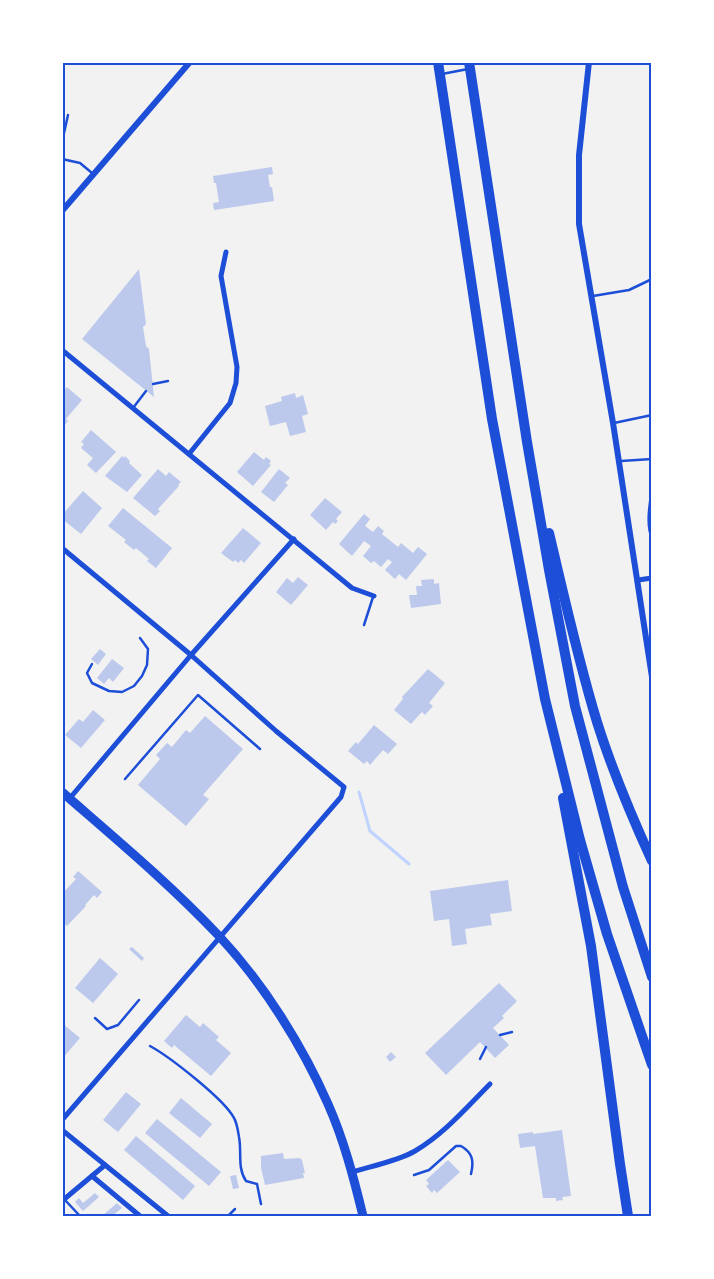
<svg xmlns="http://www.w3.org/2000/svg" width="714" height="1279" viewBox="0 0 714 1279" font-family="Raleway,sans-serif">
<style>
.lines{fill:none;stroke-linecap:round;stroke-linejoin:round}
.stream{stroke:#bfd3fe;stroke-width:3}
.building{fill:#bdc9ec}
.path{stroke:#1d4ed8;stroke-width:2}
.service{stroke:#1d4ed8;stroke-width:2.5}
.minor{stroke:#1d4ed8;stroke-width:5}
.tertiary{stroke:#1d4ed8;stroke-width:6}
.primary{stroke:#1d4ed8;stroke-width:9}
.motorway{stroke:#1d4ed8;stroke-width:10}
.neatline{fill:none;stroke:#1d4ed8;stroke-width:2}
</style>
<rect width="100%" height="100%" fill="#f2f2f2"/>
<g class="lines">
<polyline class="stream" points="359,792 370,831 409,864"/>
</g>
<g class="building">
<polygon points="272,167 273,174 268,175 270,187 272,187 274,201 214,210 213,203 219,202 216,183 214,183 213,176"/>
<polygon points="139,269 146,324 143,327 146,346 149,349 154,397 82,339"/>
<polygon points="67,387 82,400 66,419 68,421 64,426 62,425 62,392"/>
<polygon points="295,393 296,398 303,395 308,414 302,416 306,432 290,436 286,422 270,426 265,406 282,401 281,397"/>
<polygon points="91,430 116,452 96,473 87,465 93,458 81,448 84,444 81,442"/>
<polygon points="254,452 264,460 266,457 271,461 269,464 271,465 253,486 237,472"/>
<polygon points="122,456 124,458 125,456 130,461 129,463 142,475 127,492 105,476"/>
<polygon points="158,469 166,476 169,472 181,482 178,485 179,486 158,509 160,511 155,516 133,498"/>
<polygon points="279,469 290,478 285,483 288,485 274,502 261,492"/>
<polygon points="83,491 102,508 81,534 62,519 62,515"/>
<polygon points="325,498 342,512 336,519 338,521 335,524 333,522 326,530 310,515"/>
<polygon points="123,508 172,548 156,568 147,561 149,559 136,548 134,550 124,542 126,540 108,526"/>
<polygon points="364,514 370,519 365,526 373,532 378,526 384,531 382,534 398,547 401,543 413,553 418,547 427,554 406,580 399,574 395,579 385,570 392,562 388,559 381,567 374,561 371,563 363,556 371,546 364,541 352,556 339,544"/>
<polygon points="243,528 261,543 244,563 241,560 238,563 235,560 233,562 221,553"/>
<polygon points="298,577 308,585 291,605 276,592 287,578 293,583"/>
<polygon points="434,579 434,584 439,583 441,604 411,608 409,595 417,595 416,586 422,586 421,580"/>
<polygon points="100,649 106,654 98,665 91,659"/>
<polygon points="112,659 124,668 113,682 109,678 104,684 97,678"/>
<polygon points="428,669 445,683 429,703 433,706 425,715 422,712 419,715 411,724 394,710 403,699 402,697"/>
<polygon points="93,710 105,720 81,748 65,735 79,719 83,722"/>
<polygon points="205,716 243,749 203,795 209,799 186,826 138,785 160,759 156,755 167,743 172,747 186,730 190,733"/>
<polygon points="374,725 397,744 388,754 383,750 370,765 367,761 364,764 348,751 356,742 358,744"/>
<polygon points="78,871 102,892 97,898 94,895 85,905 86,906 67,926 62,921 62,894 76,879 73,877"/>
<polygon points="508,880 512,911 490,914 492,925 465,929 467,944 452,946 449,919 434,921 430,891"/>
<polygon points="132,947 144,958 142,961 129,949"/>
<polygon points="100,958 118,974 93,1003 75,988"/>
<polygon points="499,983 517,1001 502,1016 504,1018 493,1028 509,1045 495,1058 480,1042 446,1075 425,1053"/>
<polygon points="186,1015 200,1027 203,1023 219,1037 216,1040 231,1053 211,1076 174,1045 172,1048 164,1041"/>
<polygon points="62,1023 80,1038 62,1059"/>
<polygon points="391,1052 396,1057 390,1062 386,1057"/>
<polygon points="126,1092 141,1104 118,1132 103,1120"/>
<polygon points="181,1098 212,1124 200,1138 169,1113"/>
<polygon points="157,1119 221,1172 209,1186 145,1133"/>
<polygon points="562,1130 571,1196 562,1197 563,1200 556,1201 556,1198 543,1198 535,1146 520,1148 518,1134 533,1132 533,1134"/>
<polygon points="136,1136 195,1186 183,1200 124,1150"/>
<polygon points="283,1153 284,1159 300,1158 302,1160 305,1173 303,1173 304,1178 265,1185 261,1168 261,1156"/>
<polygon points="448,1160 460,1172 437,1193 434,1190 432,1193 426,1186 429,1184 426,1180"/>
<polygon points="236,1175 239,1188 233,1189 230,1176"/>
<polygon points="95,1193 99,1197 83,1211 75,1202 79,1198 83,1203"/>
<polygon points="117,1203 122,1208 112,1216 102,1216"/>
</g>
<g class="lines">
<path class="path" d="M652 487C650 500 645 526 652 538"/>
<g class="service">
<polyline points="442,74 468,69"/>
<polyline points="62,142 68,115"/>
<polyline points="62,159 80,163 92,173"/>
<polyline points="593,296 629,290 652,279"/>
<polyline points="153,384 168,381"/>
<polyline points="133,408 146,391"/>
<polyline points="614,423 652,415"/>
<polyline points="621,461 652,459"/>
<polyline points="364,625 373,597"/>
<polyline points="92,664 87,673 92,683 109,691 122,692 134,686 142,676 147,665 148,649 140,638"/>
<polyline points="125,779 198,695 260,749"/>
<polyline points="95,1018 107,1029 118,1025 139,1000"/>
<polyline points="500,1035 512,1032"/>
<path d="M150 1046C170 1057 224 1099 234 1118 237 1123 238 1131 239 1137 242 1152 237 1168 246 1181L257 1184 261 1204"/>
<polyline points="480,1059 486,1047"/>
<path d="M414 1175 429 1170 456 1146H461C473 1153 474 1161 471 1174"/>
<polyline points="64,1199 80,1216"/>
<polyline points="228,1216 235,1209"/>
</g>
<g class="minor">
<polyline points="62,350 352,588 374,596"/>
<polyline points="189,454 230,403 236,383 237,367 221,276 226,252"/>
<polyline points="62,548 191,655 276,731 344,787 341,797 62,1120"/>
<polyline points="638,580 652,578"/>
<polyline points="70,798 191,655 294,539"/>
<polyline points="62,1130 168,1216"/>
<path d="M352 1172C372 1166 398 1161 415 1151 444 1134 467 1107 490 1084"/>
<polyline points="92,1176 140,1216"/>
<polyline points="62,1201 105,1165"/>
</g>
<g class="tertiary">
<polyline points="589,62 579,155 579,224 613,423 652,677"/>
<polyline points="62,211 190,62"/>
</g>
<path class="primary" d="M62 792C116 839 170 884 219 936 263 983 302 1045 328 1104 344 1140 354 1179 363 1216"/>
<g class="motorway">
<polyline points="438,62 492,419 545,699 580,840 607,934 652,1065"/>
<polyline points="469,62 527,442 549,570 575,706 623,887 652,977"/>
<path d="M549 533C564 596 578 660 597 722 612 770 631 815 652 861"/>
<polyline points="563,798 591,946 620,1164 628,1216"/>
</g>
</g>
<rect width="714" height="1279" fill="none" stroke="#ffffff" stroke-width="128"/>
<rect x="64" y="64" width="586" height="1151" class="neatline"/>
</svg>
